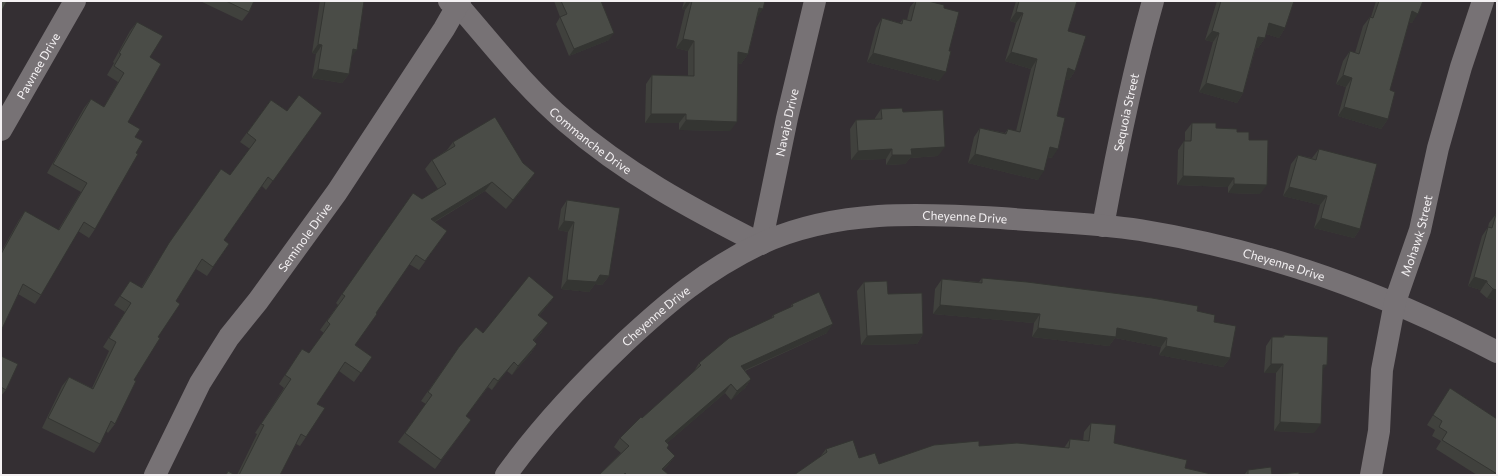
<svg xmlns="http://www.w3.org/2000/svg" width="1498" height="476" viewBox="0 0 1498 476" font-family="Commissioner,sans-serif">
<style>
.lines{fill:none;stroke-linecap:round;stroke-linejoin:round}
.minor{stroke:#777275;stroke-width:22}
.wall{fill:#40413d}
.shaded-wall{fill:#343532}
.building{fill:#4a4c47;stroke:#343532}
.labels{text-anchor:middle;dominant-baseline:central;stroke-width:4;stroke-linejoin:round;paint-order:stroke}
.street-label{font-size:12px;fill:#f4f1f3;stroke:#1a181a}
</style>
<rect width="100%" height="100%" fill="#342f33"/>
<g class="lines">
<g class="minor">
<path id="s1" d="M449 1 458 5C493 45 525 87 565 121 625 173 690 208 761 244L787 118 815 1"/>
<path id="s2" d="M1 130 75 1"/>
<path id="s3" d="M1103 226C1117 150 1132 75 1153 1"/>
<path id="s4" d="M155 475 200 383 229 337 258 301 337 192 444 29 460 1"/>
<path id="s5" d="M506 475C541 426 582 383 625 342 668 302 706 270 760 244 836 209 920 213 1001 218 1047 222 1094 223 1140 230 1269 251 1382 292 1497 352"/>
<path id="s6" d="M1371 475 1379 431 1382 370 1395 302 1420 230 1438 148 1461 67 1483 1"/>
</g>
</g>
<g class="wall">
<polygon points="200,1 254,1 249,12 242,21"/>
<polygon points="320,1 364,1 351,57 349,74 342,83 312,78 316,54 312,53"/>
<polygon points="554,1 601,1 609,40 569,56 556,24 560,17"/>
<polygon points="684,1 765,1 757,18 748,54 741,64 738,63 730,131 679,130 679,123 645,123 646,84 652,75 688,76 688,51 676,48 685,10 682,9"/>
<polygon points="915,1 928,1 944,8 939,81 867,62 876,28 882,18 900,23 903,19 907,20 910,7"/>
<polygon points="1016,1 1077,1 1068,31 1075,71 1069,80 1065,79 1057,116 1052,158 1047,157 1038,180 968,163 974,137 980,128 1005,133 1008,129 1016,131 1031,69 1005,61 1016,23 1010,21"/>
<polygon points="1217,1 1294,1 1285,28 1279,38 1266,34 1265,38 1258,48 1256,47 1243,93 1237,103 1199,92 1213,42 1205,40"/>
<polygon points="1376,1 1423,1 1412,23 1409,22 1390,90 1388,119 1381,129 1338,116 1346,87 1336,84 1343,61 1350,51 1355,53 1363,26 1370,17 1371,17"/>
<polygon points="137,22 150,57 128,122 135,137 136,153 95,229 89,238 78,231 41,295 35,304 18,294 1,331 1,252 19,220 25,211 58,230 81,192 47,173 84,108 91,99 104,107 118,82 107,75 114,63 113,62 130,31"/>
<polygon points="271,100 287,111 322,113 266,190 262,186 224,240 229,244 207,276 196,269 176,301 158,337 134,380 115,424 108,433 106,431 100,444 94,453 42,428 62,386 69,377 92,388 109,351 103,347 125,312 114,305 130,281 141,288 163,253 221,169 230,175 250,149 240,142"/>
<polygon points="881,109 903,112 938,156 910,158 905,164 886,165 886,159 851,160 850,129 856,120 875,119 875,118"/>
<polygon points="1192,123 1216,128 1237,132 1249,140 1260,194 1228,193 1228,187 1177,185 1178,150 1184,141 1185,141 1185,132"/>
<polygon points="453,142 529,182 506,209 485,191 435,222 447,231 419,270 409,264 376,313 355,345 372,357 354,382 339,371 317,404 306,437 300,446 296,444 280,475 237,475 257,434 255,433 284,388 279,384 296,358 309,353 324,333 320,330 338,305 336,303 342,294 422,199 438,189 425,169 432,160 447,150"/>
<polygon points="1319,149 1360,229 1354,238 1314,228 1320,205 1283,196 1291,164 1298,155 1312,158"/>
<polygon points="567,200 609,276 602,285 595,284 589,292 561,289 568,232 558,230 561,209"/>
<polygon points="1496,214 1495,300 1487,298 1480,292 1481,290 1468,286 1482,236 1488,227 1489,223"/>
<polygon points="982,278 1197,311 1214,322 1230,358 1223,367 1159,355 1161,347 1115,338 1109,346 1032,337 1034,323 933,314 935,289 942,279 979,282"/>
<polygon points="864,282 888,294 923,334 917,344 861,345 857,291"/>
<polygon points="554,297 547,306 539,316 542,332 534,341 537,344 531,353 512,375 507,371 492,390 488,387 466,416 471,420 435,469 398,442 426,404 421,401 459,347 483,333"/>
<polygon points="792,304 827,333 745,371 751,379 745,388 731,400 725,393 667,443 667,449 675,456 668,465 663,470 669,475 599,475 621,453 614,447 620,438 693,373 699,363 771,319 773,315 790,308"/>
<polygon points="1284,335 1323,370 1314,433 1274,431 1276,373 1264,373 1266,346 1272,337 1282,337"/>
<polygon points="1,356 6,390 1,396"/>
<polygon points="1450,388 1497,419 1497,475 1477,475 1436,449 1441,441 1432,436 1435,430 1427,425"/>
<polygon points="1091,423 1114,443 1185,468 794,475 820,457 826,449 879,464 979,446 1064,448 1070,439 1083,441 1084,432"/>
<polygon points="1248,470 1272,475 1244,475"/>
</g>
<g class="shaded-wall">
<polygon points="687,1 691,1 685,10 682,9"/>
<polygon points="759,8 763,9 757,18"/>
<polygon points="1412,11 1418,14 1412,23 1405,20"/>
<polygon points="1016,12 1023,13 1016,23 1010,21"/>
<polygon points="1269,23 1285,28 1279,38 1263,33"/>
<polygon points="1212,31 1219,33 1213,42 1205,40"/>
<polygon points="614,33 609,40 569,56 574,49"/>
<polygon points="1258,37 1265,38 1258,48 1252,46"/>
<polygon points="683,39 694,41 688,51 676,48"/>
<polygon points="318,44 322,45 316,54 312,53"/>
<polygon points="353,49 357,50 350,59"/>
<polygon points="738,52 748,54 741,64 732,61"/>
<polygon points="1011,52 1037,59 1031,69 1005,61"/>
<polygon points="873,53 946,72 939,81 867,62"/>
<polygon points="1068,68 1075,71 1069,80 1061,78"/>
<polygon points="318,69 349,74 342,83 312,78"/>
<polygon points="1343,75 1352,78 1346,87 1336,84"/>
<polygon points="1206,83 1243,93 1237,103 1199,92"/>
<polygon points="1344,107 1388,119 1381,129 1338,116"/>
<polygon points="651,114 686,114 679,123 645,123"/>
<polygon points="686,120 737,122 730,131 679,130"/>
<polygon points="945,147 938,156 910,158 905,164 886,165 892,155 911,149"/>
<polygon points="1050,147 1058,149 1052,158 1043,156"/>
<polygon points="892,149 886,159 851,160 858,151"/>
<polygon points="975,154 1044,171 1038,180 968,163"/>
<polygon points="535,173 529,182 506,209 513,200"/>
<polygon points="1183,176 1234,178 1228,187 1177,185"/>
<polygon points="492,182 485,191 424,228 431,219"/>
<polygon points="1234,184 1267,185 1260,194 1228,193"/>
<polygon points="1289,187 1327,196 1320,205 1283,196"/>
<polygon points="1321,218 1360,229 1354,238 1314,228"/>
<polygon points="564,221 574,222 568,232 558,230"/>
<polygon points="600,275 609,276 602,285 595,284 589,292 561,289 567,280"/>
<polygon points="1474,277 1487,281 1481,290 1468,286"/>
<polygon points="1493,289 1497,290 1497,300 1495,300 1487,298"/>
<polygon points="554,297 547,306 532,324 538,315"/>
<polygon points="940,305 1040,314 1034,323 933,314"/>
<polygon points="548,323 542,332 526,349 533,340"/>
<polygon points="833,324 827,333 734,375 741,366"/>
<polygon points="1038,328 1117,328 1167,338 1161,347 1115,338 1109,346 1032,337"/>
<polygon points="923,334 917,344 861,345 867,336"/>
<polygon points="537,344 531,353 512,375 518,366"/>
<polygon points="1166,346 1230,358 1223,367 1159,355"/>
<polygon points="514,362 507,371 492,390 498,381"/>
<polygon points="1271,364 1283,364 1276,373 1264,373"/>
<polygon points="1323,365 1327,365 1320,374"/>
<polygon points="751,379 745,388 731,400 737,391"/>
<polygon points="731,384 725,393 659,450 665,441"/>
<polygon points="1280,422 1321,424 1314,433 1274,431"/>
<polygon points="675,456 668,465 658,475 662,469"/>
</g>
<g class="building">
<polygon points="1,1 7,1 1,12"/>
<polygon points="226,1 254,1 249,12"/>
<polygon points="325,1 364,1 357,50 353,49 349,74 318,69 322,45 318,44"/>
<polygon points="561,1 601,1 614,33 574,49 560,17 567,14"/>
<polygon points="692,1 765,1 763,9 759,8 748,54 738,52 737,122 686,120 686,114 651,114 652,75 694,76 694,41 683,39"/>
<polygon points="916,1 928,1 944,5 944,8 959,12 949,51 951,51 946,72 873,53 882,18 902,24 903,19 911,21"/>
<polygon points="1019,1 1077,1 1068,31 1086,36 1075,71 1068,68 1057,116 1065,118 1058,149 1050,147 1044,171 975,154 980,128 1006,134 1008,129 1020,132 1037,59 1011,52 1023,13 1016,12"/>
<polygon points="1221,1 1294,1 1285,28 1269,23 1265,38 1258,37 1243,93 1206,83 1219,33 1212,31"/>
<polygon points="1379,1 1423,1 1418,14 1412,11 1390,90 1395,92 1388,119 1344,107 1352,78 1343,75 1350,51 1359,54 1370,17 1373,18"/>
<polygon points="137,22 163,36 150,57 161,64 128,122 140,129 135,137 143,141 136,153 138,154 95,229 84,222 41,295 23,284 1,331 1,254 25,211 59,230 87,183 53,164 91,99 104,107 124,73 114,66 121,54 119,53"/>
<polygon points="299,95 322,113 273,181 268,177 224,240 229,244 213,267 202,259 176,301 180,304 158,337 160,338 134,380 136,381 115,424 111,421 100,444 48,418 69,377 93,389 116,342 109,338 131,303 120,296 130,281 142,288 169,243 221,169 230,175 256,140 247,133 271,100 287,111"/>
<polygon points="902,108 903,112 943,110 945,147 911,149 912,155 892,155 892,149 858,151 856,120 882,119 881,109"/>
<polygon points="495,117 523,163 535,173 513,200 492,182 431,219 447,231 425,261 416,255 376,313 377,314 355,345 372,357 361,373 345,362 317,404 325,408 306,437 301,434 280,475 239,475 264,425 261,424 291,379 285,375 302,349 309,353 330,324 327,321 345,296 342,294 413,193 422,199 446,184 432,160 455,146 453,142"/>
<polygon points="1192,123 1216,123 1216,128 1237,129 1237,132 1249,132 1249,140 1268,140 1267,185 1234,184 1234,178 1183,176 1184,141 1191,141"/>
<polygon points="1319,149 1377,164 1360,229 1321,218 1327,196 1289,187 1298,155 1316,160"/>
<polygon points="567,200 620,208 609,276 600,275 596,282 567,280 574,222 564,221"/>
<polygon points="1496,214 1497,214 1497,290 1493,289 1487,283 1487,281 1474,277 1488,227 1492,228"/>
<polygon points="529,276 554,297 538,315 548,323 533,340 537,344 518,366 514,362 498,381 494,378 466,416 471,420 441,460 405,433 432,395 428,392 459,347 476,327 483,333"/>
<polygon points="982,278 1027,282 1152,298 1198,306 1197,311 1215,315 1214,322 1236,326 1230,358 1166,346 1167,338 1117,328 1116,337 1038,328 1040,314 940,305 942,279 982,283"/>
<polygon points="887,281 888,294 922,293 923,334 867,336 864,282"/>
<polygon points="819,292 833,324 741,366 751,379 737,391 731,384 665,441 669,445 667,448 675,456 662,469 669,475 627,475 625,473 624,475 599,475 629,446 620,438 641,417 642,418 701,365 699,363 729,338 774,317 773,315 793,306 792,304"/>
<polygon points="1284,335 1328,337 1327,365 1323,365 1321,424 1280,422 1283,364 1271,364 1272,337 1284,337"/>
<polygon points="1,356 18,364 6,390 1,387"/>
<polygon points="1450,388 1497,419 1497,474 1442,440 1447,432 1439,427 1442,421 1433,415"/>
<polygon points="1091,423 1116,425 1114,443 1187,460 1185,468 1211,474 1211,475 794,475 827,452 826,449 853,440 859,458 875,453 879,464 934,445 979,441 979,446 1017,443 1069,448 1070,439 1089,441"/>
<polygon points="1271,467 1272,475 1248,475 1248,470"/>
<polygon points="228,471 235,475 226,475"/>
<polygon points="1299,472 1299,475 1274,475"/>
</g>
<g class="labels">
<g class="street-label">
<text stroke="none"><textPath href="#s2" startOffset="74">Pawnee Drive</textPath></text>
<text stroke="none"><textPath href="#s3" startOffset="116">Sequoia Street</textPath></text>
<text stroke="none"><textPath href="#s1" startOffset="524">Navajo Drive</textPath></text>
<text stroke="none"><textPath href="#s1" startOffset="200">Commanche Drive</textPath></text>
<text stroke="none"><textPath href="#s5" startOffset="555">Cheyenne Drive</textPath></text>
<text stroke="none"><textPath href="#s6" startOffset="245">Mohawk Street</textPath></text>
<text stroke="none"><textPath href="#s4" startOffset="282">Seminole Drive</textPath></text>
<text stroke="none"><textPath href="#s5" startOffset="879">Cheyenne Drive</textPath></text>
<text stroke="none"><textPath href="#s5" startOffset="219">Cheyenne Drive</textPath></text>
</g>
</g>
<rect width="1498" height="476" fill="none" stroke="#f4f1f3" stroke-width="4"/>
</svg>
